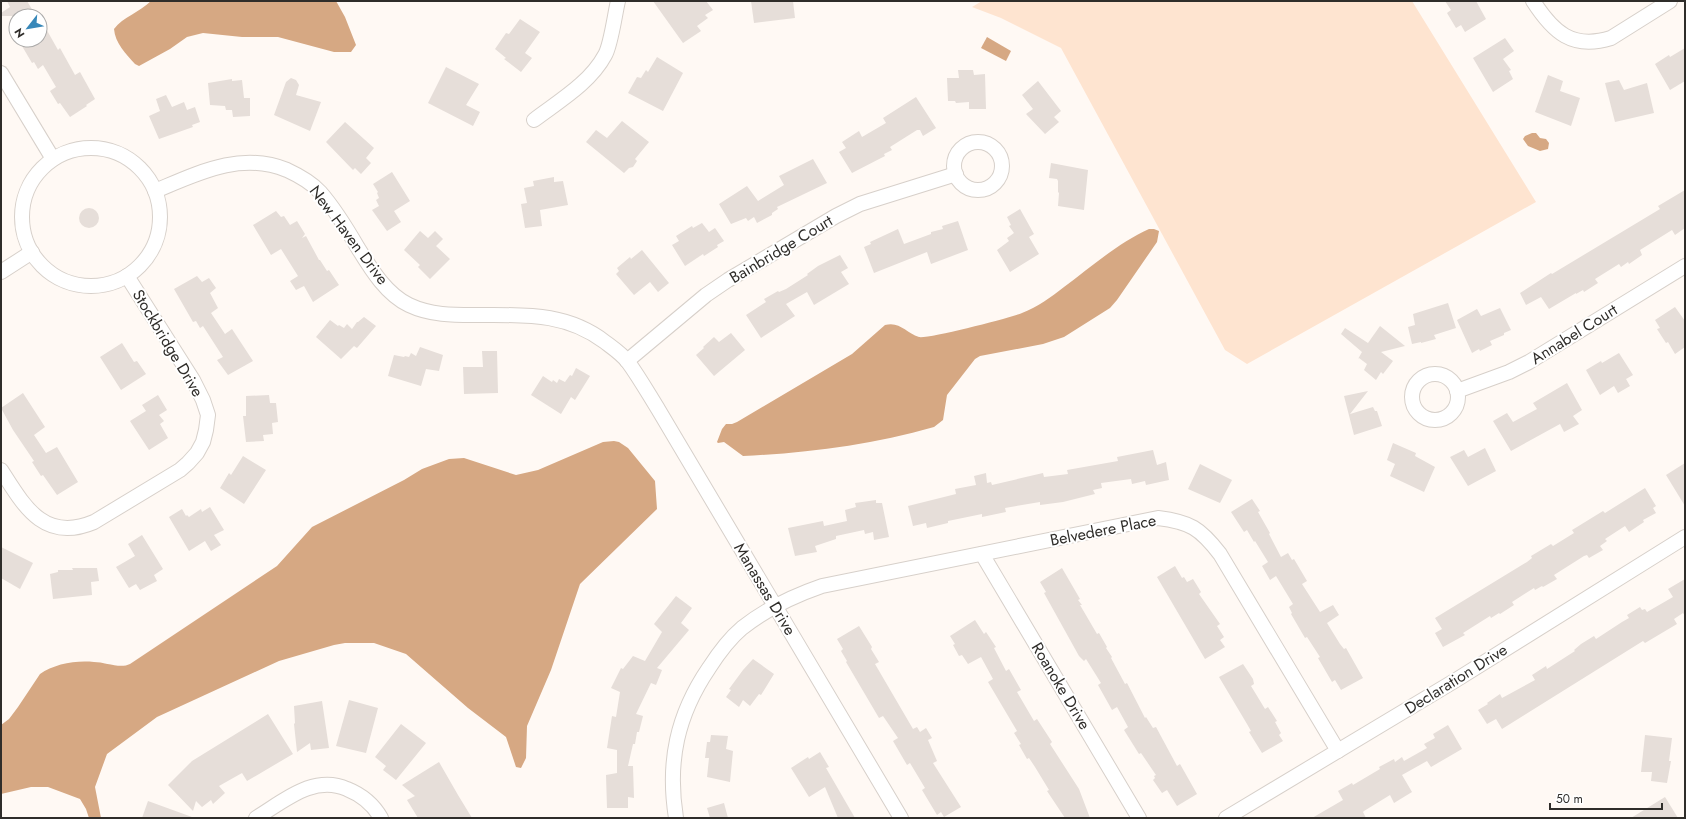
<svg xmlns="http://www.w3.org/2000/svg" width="1686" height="819" viewBox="0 0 1686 819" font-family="Jost,sans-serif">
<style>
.green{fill:#fee4d0}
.water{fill:#d6a883}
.building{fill:#e6ded9}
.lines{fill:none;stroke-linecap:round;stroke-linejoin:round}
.minor-casing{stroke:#d7d0ca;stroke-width:16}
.minor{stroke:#fff;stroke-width:14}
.labels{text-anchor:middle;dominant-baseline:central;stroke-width:4;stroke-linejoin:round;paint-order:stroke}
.street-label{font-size:16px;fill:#2f2d2a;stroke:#fff}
</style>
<rect width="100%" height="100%" fill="#fff9f4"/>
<polygon class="green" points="982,1 1412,1 1536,202 1247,364 1225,350 1061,48 1001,18 972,7"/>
<g class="water">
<path d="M151 1H336L345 17 356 45 351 52H334L278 37H242L203 33 187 37 170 49 139 66 135 64C126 54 115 43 114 29 123 17 140 12 151 1Z"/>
<polygon points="987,37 1011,51 1006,61 981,48"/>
<polygon points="1532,133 1536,133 1540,138 1546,139 1549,143 1548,149 1540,151 1528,146 1523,139 1525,136"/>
<path d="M1149 229H1154L1159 231 1157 242 1117 300 1110 308 1064 337 1043 344 980 356 975 359 947 395 943 420 934 427C871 445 808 453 743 456L724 442 718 443 717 442 722 429 726 424H732L737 422 852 354 885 325C900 321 906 333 919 337 928 339 1010 318 1022 313 1038 307 1051 297 1064 287 1091 267 1118 243 1149 229Z"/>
<path d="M614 441 619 442 628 448 655 481 657 509 580 584 551 670 527 726 526 758 521 768 516 767 506 737 468 708 406 654 374 643H345L334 645 279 661 157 717 107 754 95 787 101 818H89L86 809 80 799 48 787H31L1 794V725L9 719 18 707 40 674C54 664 76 660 94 662 105 662 120 669 130 664L277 566 312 527 404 480 422 469 449 459 464 458 516 475 538 470 603 442Z"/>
</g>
<g class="building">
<polygon points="7,1 27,1 36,16 1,16 1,13 10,7"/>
<polygon points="653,1 706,1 713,10 705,15 708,18 697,26 701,31 683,43"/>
<polygon points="751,1 793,1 795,18 754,23"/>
<polygon points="1445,1 1476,1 1486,19 1465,32 1461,25 1456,28 1447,13 1451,10"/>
<polygon points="40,18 58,50 60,48 75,75 80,72 95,99 86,105 87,106 70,117 60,103 58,104 50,91 56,87 43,65 38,69 34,62 32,63 22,46 32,40 40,40"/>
<polygon points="520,19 540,32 525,53 532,58 521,72 504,59 506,58 495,49 506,33 509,34"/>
<polygon points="1505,38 1514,51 1503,59 1511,70 1509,71 1513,79 1493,92 1473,58"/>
<polygon points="1685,48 1685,81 1670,90 1655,64 1669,55 1670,57"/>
<polygon points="657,57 683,73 663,111 628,93 637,77 641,78 646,70 648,72"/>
<polygon points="446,67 479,84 466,105 480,112 473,126 428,103"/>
<polygon points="958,70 973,70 974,75 985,74 986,109 969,109 969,102 956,103 955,101 948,101 947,78 959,78"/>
<polygon points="1548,75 1563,81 1560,91 1580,98 1571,126 1535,112"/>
<polygon points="291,78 296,80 299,85 296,95 321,102 310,131 274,115 286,82"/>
<polygon points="232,79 232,81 242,80 244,98 250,98 250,116 233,117 232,110 226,110 225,106 210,105 208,83"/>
<polygon points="1619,80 1624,90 1647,83 1654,113 1615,122 1605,83"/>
<polygon points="1038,81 1061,111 1054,117 1059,122 1045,134 1026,114 1033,109 1022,95"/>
<polygon points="166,95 172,107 184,102 187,110 195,107 200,122 192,125 193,127 159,139 149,116 160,111 156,99"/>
<polygon points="916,97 936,128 923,136 920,130 917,130 890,147 892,150 884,154 885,156 852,173 839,152 846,148 842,142 859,131 862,137 886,123 883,118"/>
<polygon points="622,121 649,142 635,159 637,161 633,167 629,168 624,173 586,142 596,130 607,138"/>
<polygon points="345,122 374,148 366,158 371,163 361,174 355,168 353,170 326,142"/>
<polygon points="813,159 827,183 777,207 778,209 772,213 772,215 757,223 754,217 748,221 746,218 731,224 719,204 747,186 758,201 784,185 779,176"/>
<polygon points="1051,163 1088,170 1084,210 1058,206 1059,193 1058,192 1058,181 1057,179 1049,178"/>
<polygon points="392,172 410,201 394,211 401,222 387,231 372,210 379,206 376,200 379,198 377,193 378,192 373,184"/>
<polygon points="554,177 554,182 563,181 568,205 540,210 542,226 525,228 521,204 527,203 524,188 534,186 533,181"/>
<polygon points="1685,190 1685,228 1675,235 1672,230 1640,250 1642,255 1629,264 1628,262 1621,267 1619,264 1595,279 1598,283 1584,292 1583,290 1576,294 1576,293 1549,309 1541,297 1526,305 1520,293 1551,273 1552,274 1660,209 1658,206"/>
<circle cx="89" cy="218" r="10"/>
<polygon points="1020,209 1034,234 1029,237 1039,254 1010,272 997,250 1009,241 1007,238 1014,233 1009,226 1011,225 1007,217"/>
<polygon points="276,211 281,217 284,216 290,225 297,221 305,234 302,238 306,236 319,260 320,260 327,271 329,270 339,285 313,302 304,286 296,290 290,281 298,276 281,249 271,255 253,225"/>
<polygon points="958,221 968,250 931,264 927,252 874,273 864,247 871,244 870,242 898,229 904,244 931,234 931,232 943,229 942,226"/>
<polygon points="702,223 709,232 715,228 724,241 717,245 718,247 704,256 703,254 685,266 672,245 679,241 676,236 692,226 693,228"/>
<polygon points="420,231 428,238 435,231 443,239 436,246 450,259 430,279 418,267 420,265 404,250"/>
<polygon points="642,250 669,283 658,292 650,282 634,295 616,274 619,271 617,268 630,257 631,259"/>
<polygon points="840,255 848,268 841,272 849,284 814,305 807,292 786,304 795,316 761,338 746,315 766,302 764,299 778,291 779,292 786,289 808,275 807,274 818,266"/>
<polygon points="197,276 202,282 209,278 216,288 210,293 218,308 211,313 225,334 232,329 253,361 228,375 217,360 223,357 203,326 200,328 196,321 193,322 174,289"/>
<polygon points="1448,303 1456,328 1434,335 1436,339 1421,343 1421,342 1412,344 1408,327 1415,325 1413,314"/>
<polygon points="1675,307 1685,321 1685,347 1675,354 1668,342 1666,343 1657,329 1660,328 1655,320"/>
<polygon points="1500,308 1511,330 1504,333 1504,335 1490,341 1492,345 1480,351 1479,349 1472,353 1457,320 1477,309 1481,316"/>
<polygon points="364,317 376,326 357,348 354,346 341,359 316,337 330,320 338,326 339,325 344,328 347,324 352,329 357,322 358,322"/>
<polygon points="1380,326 1405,346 1381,352 1393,361 1383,374 1381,372 1376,380 1364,370 1367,364 1359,358 1358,359 1362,352 1341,334 1345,328 1368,343"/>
<polygon points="731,333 745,350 714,376 696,355 704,348 703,347 714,337 719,342"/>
<polygon points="122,343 134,362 137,361 146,374 121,390 100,357"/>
<polygon points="420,347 443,355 439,371 426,369 421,386 388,376 394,355 404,357 405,356 409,357 411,353 416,356"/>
<polygon points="482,351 497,351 498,393 464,394 463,367 483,367"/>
<polygon points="1619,353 1633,375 1626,379 1630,386 1618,393 1614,386 1600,395 1586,370 1601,361 1602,363"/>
<polygon points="576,368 590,376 575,400 571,397 561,414 531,395 543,376 552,382 553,380 557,383 559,379 565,382 570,375 572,376"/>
<polygon points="1567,383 1582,410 1573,416 1579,424 1564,432 1560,424 1511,451 1493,421 1507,413 1513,422 1537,409 1533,403"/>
<polygon points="1368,391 1350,414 1373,407 1375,411 1377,411 1382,426 1354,435 1344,396"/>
<polygon points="23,393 45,427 34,435 46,453 57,447 78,482 57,495 43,475 41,476 32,462 34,461 13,430 1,408"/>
<polygon points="158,395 167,410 159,415 164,421 160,424 168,438 149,450 130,421 146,411 142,405"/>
<polygon points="269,395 270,403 276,403 278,422 272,423 273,434 263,435 264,441 246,442 243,416 246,416 246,396"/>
<polygon points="1393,443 1416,453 1415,456 1435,467 1424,492 1390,476 1395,464 1387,460"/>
<polygon points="1485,448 1496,471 1468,486 1450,457 1464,450 1468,457"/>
<polygon points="1153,450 1157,465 1166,462 1169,480 1146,485 1145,481 1132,484 1131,479 1101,483 1102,488 1093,490 1095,494 1063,502 1040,505 1040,502 1005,508 1006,512 982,517 982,514 948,521 948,523 927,528 926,523 913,526 908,506 956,494 955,489 976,485 974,476 986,473 987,483 991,482 992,485 1043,473 1044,477 1068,474 1067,470 1118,461 1117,457"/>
<polygon points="243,456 266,470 244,504 220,488 229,473 231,475"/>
<polygon points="1685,463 1685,506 1666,475"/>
<polygon points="1200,464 1232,480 1220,503 1188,489"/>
<polygon points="1645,488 1656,506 1653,508 1656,513 1643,520 1644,522 1629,532 1625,526 1605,539 1607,541 1600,546 1603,550 1589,558 1587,555 1584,556 1554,575 1557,579 1543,587 1542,586 1535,590 1534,588 1512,602 1514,605 1500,614 1499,613 1491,618 1490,616 1463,633 1465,635 1443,647 1435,633 1442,629 1435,618 1527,562 1532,558 1531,556 1551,544 1553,546 1574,533 1572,530 1577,527 1603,511 1605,513"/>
<polygon points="1252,499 1260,511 1258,512 1270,533 1269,534 1281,557 1288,553 1292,560 1294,559 1307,581 1302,584 1320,612 1333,605 1339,615 1327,623 1340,644 1344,649 1346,648 1363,678 1341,690 1335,680 1332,682 1318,658 1320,657 1307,637 1305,638 1291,614 1292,613 1289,607 1293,604 1276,576 1270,580 1262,566 1268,562 1255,541 1254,542 1247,530 1244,532 1231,512"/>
<polygon points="876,500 876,503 882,503 889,537 874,540 873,532 865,534 864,530 836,536 836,539 815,546 817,552 795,556 788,528 823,521 824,526 847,521 845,510 856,507 855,503"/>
<polygon points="210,507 224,530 214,535 221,545 211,551 205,541 189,551 169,517 182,509 186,516 187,515 189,517 201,509 202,512"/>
<polygon points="142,535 163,569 154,575 157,581 140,590 136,584 129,588 116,567 135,556 128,544"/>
<polygon points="1,547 33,563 20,589 1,578"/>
<polygon points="1175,566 1182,578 1184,577 1187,582 1193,579 1201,592 1199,594 1220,624 1217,626 1224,637 1220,640 1225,647 1205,659 1157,577"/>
<polygon points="72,568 97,568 99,581 91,582 92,595 53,599 50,574 58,572 58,570 73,570"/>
<polygon points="1062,568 1080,599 1078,600 1082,605 1080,605 1097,634 1099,633 1107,647 1106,648 1112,657 1111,658 1125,684 1127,683 1145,718 1146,717 1153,728 1156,727 1177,766 1180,764 1197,794 1177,806 1167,790 1162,793 1153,780 1155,778 1154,776 1156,775 1141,753 1139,754 1124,730 1128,727 1117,707 1112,710 1098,685 1101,683 1086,659 1084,661 1079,656 1044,593 1046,592 1040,582"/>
<polygon points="1685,579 1685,616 1683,613 1674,619 1677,624 1645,643 1643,641 1502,729 1496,719 1487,724 1478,710 1488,704 1487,703 1500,694 1502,698 1535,680 1532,675 1546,666 1547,669 1575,651 1574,650 1581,644 1594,636 1596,639 1622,622 1629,618 1627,615 1640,607 1642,610 1645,609 1647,612 1673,597 1668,589"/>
<polygon points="676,596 692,608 681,623 689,630 657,668 662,670 656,685 651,683 636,714 643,716 639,732 637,732 635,744 633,744 628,766 633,766 634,798 628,797 628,808 607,808 606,775 617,773 617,750 607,748 612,716 616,717 620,692 611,688 621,668 623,669 633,656 645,661 662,632 654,624"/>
<polygon points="975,620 984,634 986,632 996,647 994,648 1006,671 1009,669 1021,690 1017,692 1034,721 1037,719 1052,742 1050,744 1079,789 1090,818 1065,818 1047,791 1049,790 1035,767 1029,758 1027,759 1019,745 1021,744 1014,733 1017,731 988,682 993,679 981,657 968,664 962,655 959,656 953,645 955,644 950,636"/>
<polygon points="859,626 872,647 871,649 879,662 875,664 913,729 917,727 920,732 926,728 932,738 928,740 937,761 933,763 961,807 944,817 941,812 937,815 922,790 925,788 910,763 907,765 893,741 898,738 883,716 879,718 846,662 847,661 841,651 843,649 837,639"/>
<polygon points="753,659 774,674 761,695 759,694 750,706 743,700 739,707 726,697 731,690 729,689 743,670"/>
<polygon points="1243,664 1253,679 1254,684 1251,686 1265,709 1268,707 1277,721 1275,722 1281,733 1279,735 1283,741 1262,753 1249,732 1251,731 1247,724 1219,677"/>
<polygon points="349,700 378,708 366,753 336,746"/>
<polygon points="322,701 329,748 311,750 310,743 297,752 294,724 295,723 294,706"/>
<polygon points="268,714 293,754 247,781 242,773 219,786 225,793 213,804 211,800 202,807 196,801 193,811 168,785 192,761"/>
<polygon points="401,724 426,743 396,780 383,770 386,766 375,757"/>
<polygon points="1448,725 1462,749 1431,767 1427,761 1402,775 1412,792 1394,803 1390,795 1364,811 1363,812 1366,818 1312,818 1343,800 1338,791 1352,783 1353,785 1380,769 1379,767 1394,759 1395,762 1402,757 1404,761 1427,748 1424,744 1435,738 1433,734"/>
<polygon points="711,735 728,736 726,749 733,751 730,782 707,777 709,758 705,758 707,742 710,742"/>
<polygon points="1645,735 1672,738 1669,761 1671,761 1667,783 1651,781 1652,772 1641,772"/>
<polygon points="820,752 829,767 826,768 855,818 838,818 825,787 809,797 791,768 808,757 809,759"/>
<polygon points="439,762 458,795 472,818 418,818 407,800 415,796 402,785"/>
<polygon points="1665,797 1678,818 1631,818"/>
<polygon points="148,801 192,817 191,818 142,818"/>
<polygon points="724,803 728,818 710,818 707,808"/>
</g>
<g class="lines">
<g class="minor-casing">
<g id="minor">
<path d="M1533 1C1553 32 1572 50 1611 38L1670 1"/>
<polyline points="1,73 53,159"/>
<path d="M534 120C559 101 590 83 605 55 611 45 615 13 618 1"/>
<circle cx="978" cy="166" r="24"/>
<circle cx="91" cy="217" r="69"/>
<path d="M155 191C198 173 241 151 287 170 300 176 311 182 320 192 335 209 347 229 358 248 371 269 386 294 409 305 432 316 457 315 482 315 527 315 567 313 605 342 613 348 622 354 628 362 639 377 648 393 658 409L901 818"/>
<polyline points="1,272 32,252"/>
<polyline points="627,361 706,295 728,280 836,216 860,204 956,174"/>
<circle cx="1435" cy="397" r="23"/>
<polyline points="1457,391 1509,372 1529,362 1685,266"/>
<path d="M1 470C24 506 44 543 94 522L180 470 188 463 197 453 203 442 206 430 208 415 203 400 193 380 127 276"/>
<polyline points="982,554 1139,818"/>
<path d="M256 818C284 801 314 774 347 789 362 795 373 804 381 818"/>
<path d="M676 818C667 762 677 715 709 668 718 654 729 639 742 628 766 609 793 596 822 586L1158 518C1190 522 1200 528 1220 554L1338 751"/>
<polyline points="1226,818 1456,680 1685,537"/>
</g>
</g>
<use href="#minor" class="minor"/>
</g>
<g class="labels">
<g class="street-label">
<text transform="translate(349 235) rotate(53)">New Haven Drive</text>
<text transform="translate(781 249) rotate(-31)">Bainbridge Court</text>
<text transform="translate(1574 334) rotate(-32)">Annabel Court</text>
<text transform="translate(168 343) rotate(59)">Stockbridge Drive</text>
<text transform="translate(1103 530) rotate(-11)">Belvedere Place</text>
<text transform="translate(765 589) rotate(59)">Manassas Drive</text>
<text transform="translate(1456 679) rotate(-32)">Declaration Drive</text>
<text transform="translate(1061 686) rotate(59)">Roanoke Drive</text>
</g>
</g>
<rect width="1686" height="819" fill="none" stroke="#2f2d2a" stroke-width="4"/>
<g transform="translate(28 28) rotate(239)"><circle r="19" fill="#ffffff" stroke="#acabaa"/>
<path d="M0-3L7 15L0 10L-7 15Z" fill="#3888b9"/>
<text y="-6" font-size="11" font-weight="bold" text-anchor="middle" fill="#2f2d2a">N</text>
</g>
<path d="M1550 803v6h112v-6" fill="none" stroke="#2f2d2a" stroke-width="2"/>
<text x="1556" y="803" font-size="12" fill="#2f2d2a" stroke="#ffffff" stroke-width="3" paint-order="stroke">50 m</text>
</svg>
